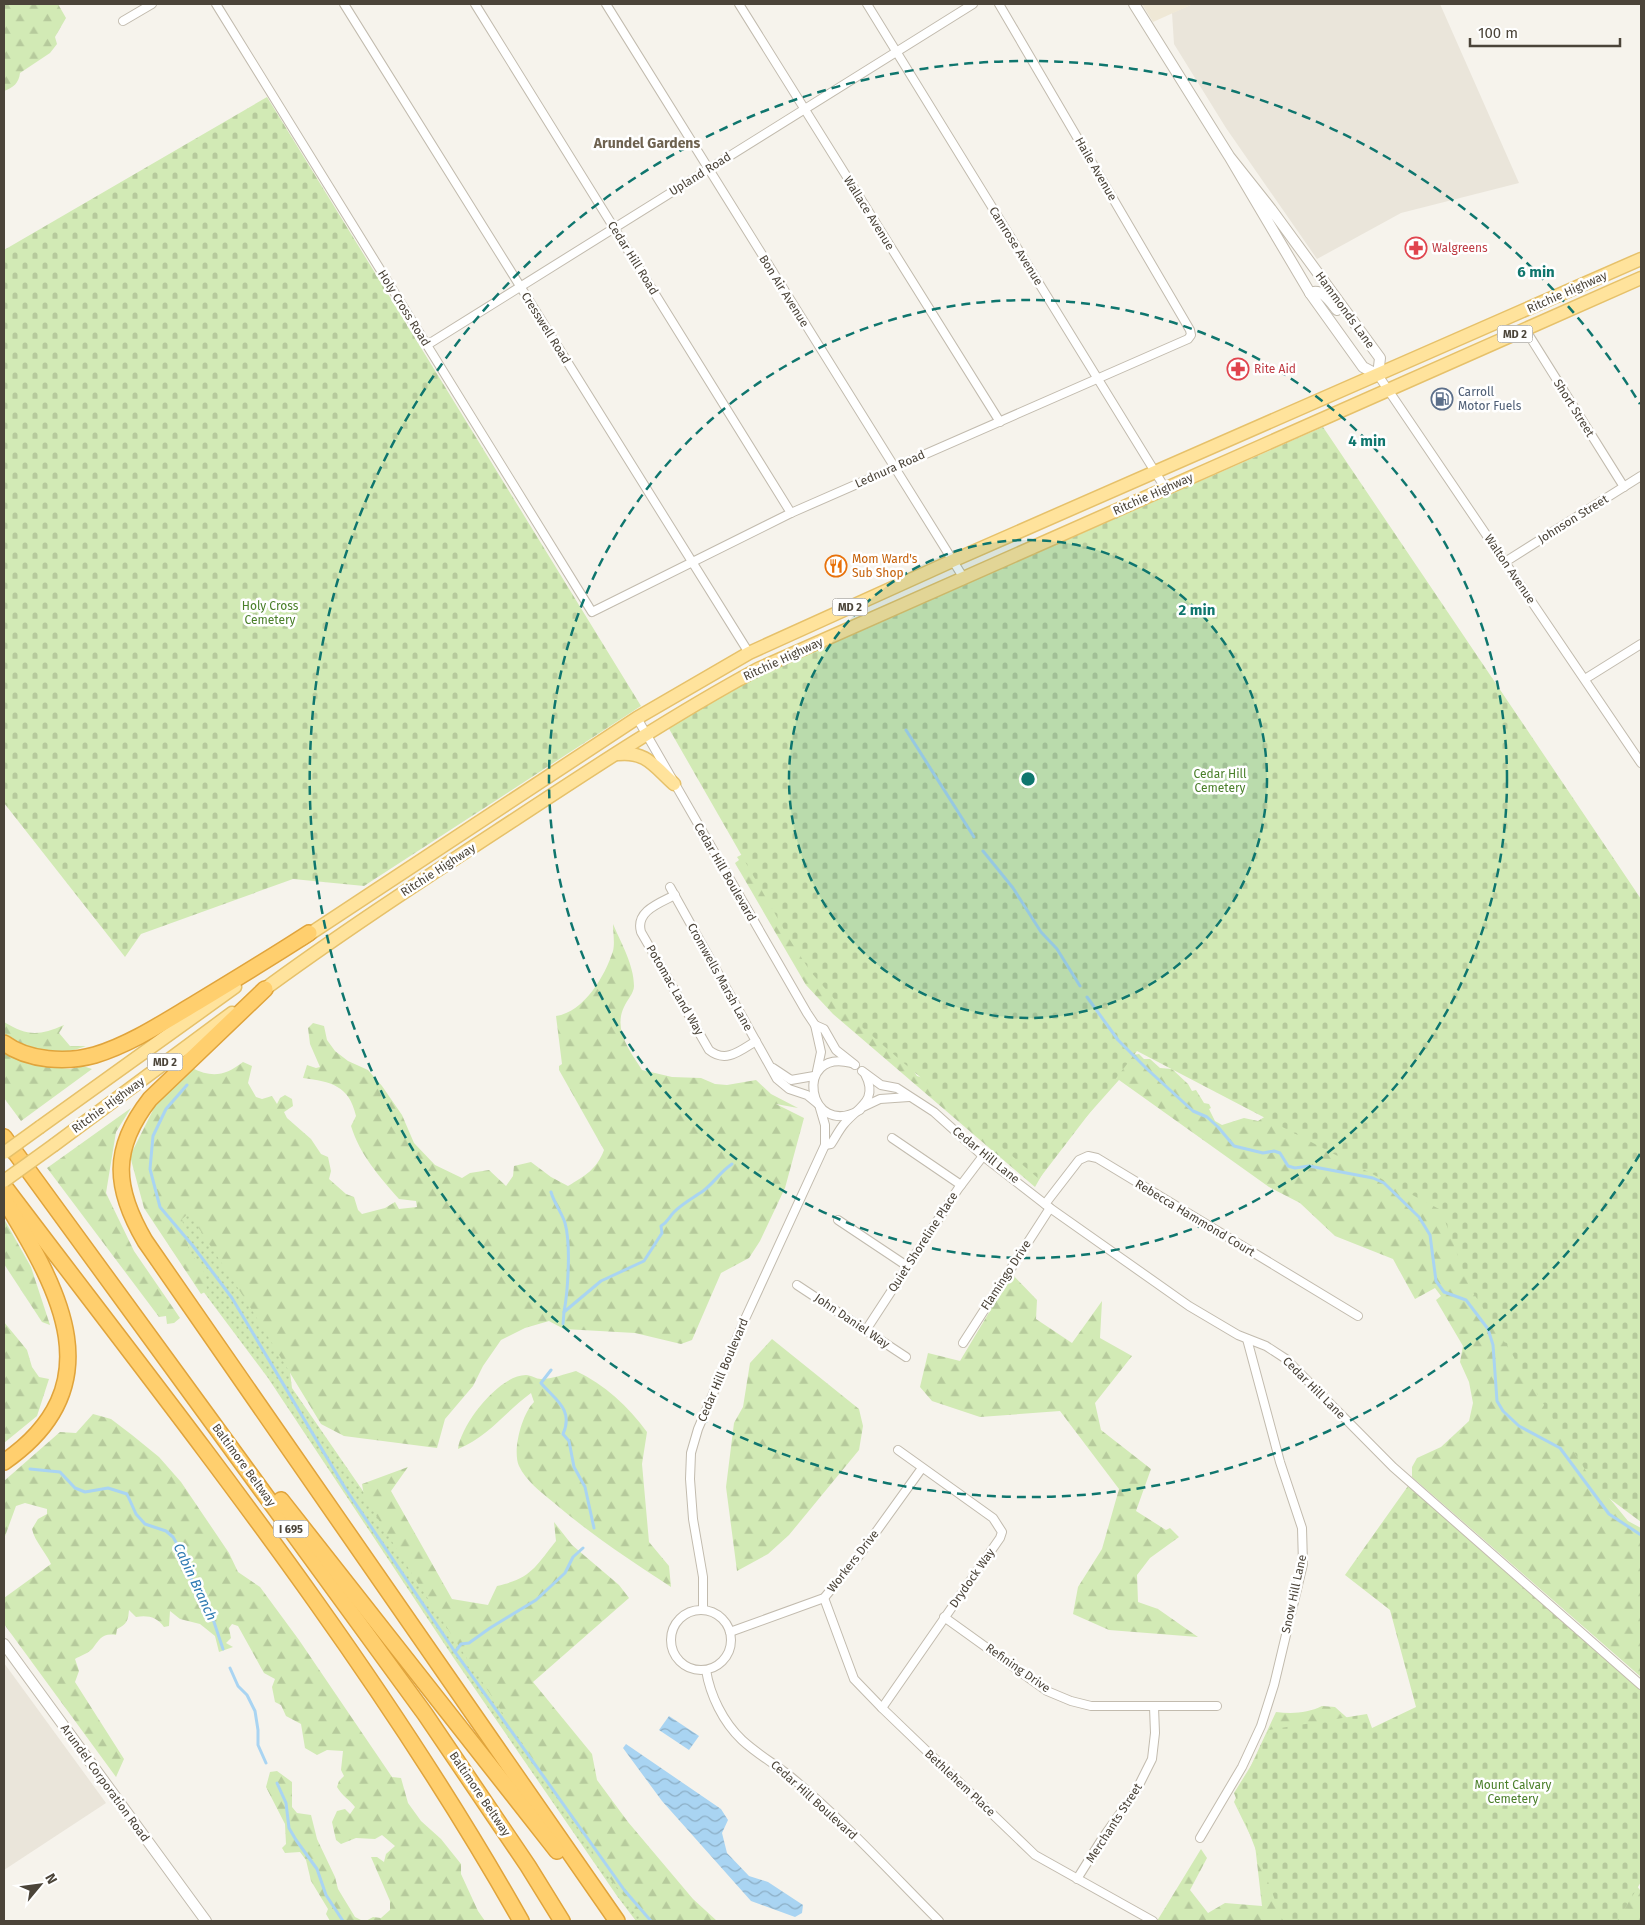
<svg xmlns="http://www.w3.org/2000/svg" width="1645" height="1925" viewBox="0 0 1645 1925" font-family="'Fira Sans',sans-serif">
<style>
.residential{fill:#eae5da}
.education{fill:#efe8d6}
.grass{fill:url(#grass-dots)}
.forest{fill:url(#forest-firs)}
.cemetery{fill:url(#cemetery-stones)}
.water{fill:url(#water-waves)}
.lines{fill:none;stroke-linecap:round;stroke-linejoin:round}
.stream{stroke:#a9d4f2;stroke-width:3}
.minor-casing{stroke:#c2bbae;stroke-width:10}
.tertiary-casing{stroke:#c2bbae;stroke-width:12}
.primary-casing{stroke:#e6c16a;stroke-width:15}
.motorway-casing{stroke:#e0a43c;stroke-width:18}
.minor{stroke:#fff;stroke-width:8}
.tertiary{stroke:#fff;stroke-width:10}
.primary{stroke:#ffe39c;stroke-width:12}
.motorway{stroke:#ffcf6e;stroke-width:15}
.primary-bridge-casing{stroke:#e6c16a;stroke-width:15;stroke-linecap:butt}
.primary-bridge{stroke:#ffe39c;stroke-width:12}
.ring{fill:none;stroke:#0f766e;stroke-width:2.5;stroke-dasharray:9 6}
.labels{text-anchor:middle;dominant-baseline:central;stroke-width:5;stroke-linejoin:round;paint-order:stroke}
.shield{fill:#fff;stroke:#817c74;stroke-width:1}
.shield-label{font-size:11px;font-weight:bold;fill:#4b4439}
.street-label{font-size:12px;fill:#4b4439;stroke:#fff}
.health-label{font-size:12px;fill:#be3a42;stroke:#fff;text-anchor:start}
.service-label{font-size:12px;fill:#4e5e75;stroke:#fff;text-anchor:start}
.food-label{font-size:12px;fill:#c56008;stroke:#fff;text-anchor:start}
.park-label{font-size:12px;fill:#4a7f2a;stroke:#fff}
.neighbourhood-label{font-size:14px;font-weight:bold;fill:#6e6250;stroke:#fff}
.water-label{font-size:14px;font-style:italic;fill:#2e7ab2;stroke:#fff}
.centre{fill:#0f766e;stroke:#fff;stroke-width:2.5}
.ring-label{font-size:15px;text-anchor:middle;font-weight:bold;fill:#0f766e;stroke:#fff;stroke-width:5;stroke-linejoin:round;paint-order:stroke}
</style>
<defs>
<pattern id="grass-dots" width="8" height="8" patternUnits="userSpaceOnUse" patternTransform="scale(1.25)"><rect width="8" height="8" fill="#d2eab5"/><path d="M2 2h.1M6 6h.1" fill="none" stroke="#b6ca9c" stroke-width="1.8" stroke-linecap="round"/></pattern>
<pattern id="forest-firs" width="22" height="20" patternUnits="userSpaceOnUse" patternTransform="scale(1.25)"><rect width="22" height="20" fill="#d2eab5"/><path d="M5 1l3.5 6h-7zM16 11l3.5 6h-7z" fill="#b6ca9c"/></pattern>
<pattern id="cemetery-stones" width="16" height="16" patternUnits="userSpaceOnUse" patternTransform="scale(1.25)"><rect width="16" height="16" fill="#d2eab5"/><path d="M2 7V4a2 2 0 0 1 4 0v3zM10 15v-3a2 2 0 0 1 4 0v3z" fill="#b6ca9c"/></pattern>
<pattern id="water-waves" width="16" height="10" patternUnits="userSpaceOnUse" patternTransform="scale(1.25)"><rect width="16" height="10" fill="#a9d4f2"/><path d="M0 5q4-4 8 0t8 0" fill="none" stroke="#8caec5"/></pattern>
</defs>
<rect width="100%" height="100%" fill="#f6f3ec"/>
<g class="residential">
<polygon points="1193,4 1440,4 1519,183 1401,213 1317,259 1226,128 1174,44 1172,13"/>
<polygon points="4,1663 106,1803 4,1870"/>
</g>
<polygon class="education" points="1142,4 1193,4 1153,22"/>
<polygon class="grass" points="136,1150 272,1229 292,1388 589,1819 666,1921 636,1921 617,1896 453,1657 268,1378 170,1247 138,1185"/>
<g class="forest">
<path d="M4 4H58L66 18 55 37 57 44 50 53 20 73C19 83 13 88 4 91Z"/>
<polygon points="749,851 902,1052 917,1076 927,1079 1139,1054 1144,1059 1150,1059 1160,1068 1172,1069 1188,1084 1192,1091 1196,1090 1204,1103 1209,1104 1211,1108 1209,1109 1215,1121 1222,1125 1244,1118 1258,1121 1269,1114 1406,1122 1597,1483 1628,1521 1641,1528 1641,1677 1412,1477 1412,1467 1417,1458 1441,1447 1469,1421 1473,1403 1469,1382 1460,1362 1463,1346 1436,1300 1441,1296 1435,1288 1415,1299 1393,1259 1335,1236 1300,1203 1269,1187 1119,1080 1055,1152 1035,1187 833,1014 806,985 735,863 739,860 737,857"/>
<path d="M613 924C621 943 634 965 634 986 634 993 627 1000 624 1007 613 1030 630 1051 642 1070L672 1077 701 1078 715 1084 727 1085 756 1080 771 1094 798 1108 776 1104 804 1118 785 1188 760 1241 749 1258 721 1273 692 1340 681 1344 635 1333 564 1329 549 1321 525 1328 501 1340 483 1366 473 1386 445 1419 437 1448 344 1436 321 1424 247 1302 189 1213 182 1219 189 1250 205 1274 207 1291 201 1294 144 1208 130 1156 160 1096 192 1068C212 1078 225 1076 243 1062L252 1066 248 1083 256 1097 262 1099 272 1096 277 1104 280 1098 285 1095 292 1099 293 1106 284 1112 287 1118 311 1139 321 1154 328 1157 331 1171 329 1179 346 1194 354 1197 358 1210 362 1214 385 1208 395 1202 399 1209 417 1207 416 1201 399 1199C379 1176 360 1155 351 1126L356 1116C349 1085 331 1082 303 1078L307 1065 316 1068 320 1067 310 1044 308 1028 313 1023 324 1026 327 1040 335 1051 348 1061 368 1070 382 1086 402 1115 414 1143 435 1165 462 1178 470 1173 489 1170 506 1186 513 1176 514 1166 531 1162 551 1177 568 1186C585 1176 597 1169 604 1150L559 1070V1066L562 1064 556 1016C584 1012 605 976 613 951 615 943 613 932 613 924Z"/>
<path d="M4 1022C27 1036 39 1036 64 1025L59 1033 70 1046H86C59 1057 26 1055 4 1033Z"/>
<polygon points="4,1048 28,1064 70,1069 83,1066 92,1069 21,1121 4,1098"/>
<polygon points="131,1108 116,1132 106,1193 134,1251 180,1318 174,1323 167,1324 166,1316 159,1317 47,1168"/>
<polygon points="4,1219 31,1267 50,1325 42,1322 4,1264"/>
<polygon points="1012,1274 1037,1300 1036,1319 1072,1343 1102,1301 1100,1338 1132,1356 1095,1403 1101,1430 1151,1469 1136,1511 1166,1530 1170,1528 1179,1537 1150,1558 1137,1575 1138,1602 1158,1609 1198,1637 1109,1630 1073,1614 1078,1587 1102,1549 1119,1489 1060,1411 980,1417 932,1401 920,1387 928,1353 960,1361"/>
<polygon points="4,1322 27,1350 32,1367 39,1377 49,1379 37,1416 4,1443"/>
<polygon points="772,1339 859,1409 863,1426 859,1450 789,1535 768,1554 737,1571 726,1487 734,1423 743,1407 750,1363"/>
<path d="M576 1371C605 1385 628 1406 647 1432L642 1464 649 1542 669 1566 671 1587C630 1560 590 1534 553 1502 541 1492 526 1481 519 1466 512 1450 522 1414 534 1402L531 1393C505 1412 488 1437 458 1449 461 1424 499 1375 526 1375 531 1375 536 1379 541 1379 552 1379 565 1374 576 1371Z"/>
<path d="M93 1414 111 1419 132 1435 159 1457 181 1482 229 1553 238 1572 260 1587 299 1640 392 1777 401 1778 408 1803 421 1821 441 1839 461 1864V1874L478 1911 485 1921H366L373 1917 381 1918 390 1910V1901L371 1857H377L384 1862 386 1854 395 1846 382 1835 375 1839 356 1838 341 1844 336 1840 332 1822 337 1811 345 1809 350 1814 355 1807C349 1799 342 1796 337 1787L339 1781 344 1776 341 1770 343 1751 327 1750 317 1755 305 1748 301 1724 286 1716 281 1705 275 1702 272 1687 275 1679 264 1673 238 1626 232 1624 229 1628 231 1638 226 1643 233 1647 219 1652 215 1636 200 1624 180 1619 170 1611 169 1626 164 1627C157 1617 148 1615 136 1617L129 1610C128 1621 127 1624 117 1629L116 1635C102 1633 100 1639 93 1648 89 1653 80 1656 75 1659L79 1671 75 1682 124 1759 116 1777 4 1624V1598L51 1564C45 1551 35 1542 32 1529L38 1519 47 1514V1509L25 1503 16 1506 4 1539V1481L60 1432 76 1433Z"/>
<path d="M408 1467 391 1491 452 1599 488 1605 497 1586C532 1578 535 1567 556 1541L554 1522 572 1545 619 1585 629 1598 533 1682 592 1754 597 1780 628 1822 693 1899 717 1921H644L600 1866 591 1848 417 1582 364 1496 362 1484Z"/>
<path d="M1322 1706 1335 1707 1372 1740 1386 1921H1157L1201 1849 1207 1858 1190 1890 1208 1913 1225 1903 1262 1906 1255 1845 1234 1802 1276 1712C1293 1714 1308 1713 1322 1706Z"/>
<polygon points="277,1771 292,1782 292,1807 297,1813 311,1815 317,1839 335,1877 338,1889 355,1917 363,1921 330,1921 326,1914 328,1909 311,1881 306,1860 300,1852 285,1853 282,1848 286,1844 285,1824 266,1787 270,1772"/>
<polygon points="1636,1885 1640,1890 1641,1887 1641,1921 1588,1921"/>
</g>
<g class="cemetery">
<polygon points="267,97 641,706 364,886 293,879 141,934 125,957 4,803 4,250"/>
<polygon points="1323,427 1641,899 1641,1522 1598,1490 1469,1286 1441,1210 1137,1051 1039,1179 849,1016 810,971 790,940 668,727 760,675"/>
<polygon points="1408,1486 1641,1687 1641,1882 1617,1921 1283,1921 1234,1793 1252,1764 1269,1730 1367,1714 1372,1728 1416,1707 1390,1610 1345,1575"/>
</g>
<g class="water">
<polygon points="669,1716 699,1736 689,1750 659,1730"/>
<polygon points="626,1744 721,1809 728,1820 722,1833 727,1853 749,1876 768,1882 803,1905 802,1913 795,1917 751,1901 662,1801 623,1748"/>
</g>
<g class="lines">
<g class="stream">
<polyline points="906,730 974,837"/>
<polyline points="983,851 1013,888 1041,932 1057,949 1080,986"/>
<polyline points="1087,997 1118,1040 1147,1069 1193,1111 1207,1117 1218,1127 1234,1146 1263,1153 1274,1151 1280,1153 1288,1166 1295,1168 1309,1166 1373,1178 1384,1183 1419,1217 1430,1235 1436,1281 1444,1292 1466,1300 1488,1329 1493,1345 1497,1401 1503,1411 1519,1426 1560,1448 1609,1514 1641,1535"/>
<polyline points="187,1085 166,1109 153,1136 150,1169 160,1207 193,1246 232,1298 345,1488 455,1652 625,1891 651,1921"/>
<path d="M551 1192C554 1203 562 1213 565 1223 571 1244 568 1291 564 1312"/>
<path d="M563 1324 564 1312 601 1281 644 1261 662 1233 661 1226C668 1222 669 1217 674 1212 683 1203 693 1198 703 1191 714 1183 720 1172 732 1164"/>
<path d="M551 1370 541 1383C555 1400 574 1409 563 1434L569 1441 574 1467 585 1487 594 1528"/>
<polyline points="30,1469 60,1472 75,1488 85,1492 108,1488 127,1494 136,1514 145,1524 166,1531 173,1537 182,1553 193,1584 211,1613 223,1649"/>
<polyline points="455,1652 461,1644 469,1643 490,1628 536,1600 565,1573 573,1557 583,1548"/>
<polyline points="230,1668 238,1686 247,1695 255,1711 258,1730 258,1745 266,1763"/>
<polyline points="277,1783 286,1803 289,1828 296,1840 317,1869 326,1895 343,1921"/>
</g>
<g class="minor-casing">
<g id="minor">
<polyline points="216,4 592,612 791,513 1188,339 1191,335 1190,330 999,4"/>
<polyline points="344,4 749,653"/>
<polyline points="475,4 791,513"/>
<polyline points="606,4 963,577"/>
<polyline points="739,4 1000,422"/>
<polyline points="867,4 1165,488"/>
<polyline points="123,21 152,4"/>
<polyline points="1525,329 1624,487"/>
<polyline points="427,345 973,4"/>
<polyline points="1378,375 1641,763"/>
<polyline points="1505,562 1641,476"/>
<polyline points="1585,679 1641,644"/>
<polyline points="637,718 807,1013 815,1025 824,1029 836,1050 855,1065"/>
<polyline points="670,887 777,1079 789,1089 807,1095 818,1104"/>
<path d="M675 895C660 903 635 911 641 932L709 1050C726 1064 741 1050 756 1041"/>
<polyline points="815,1025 821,1052 817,1071"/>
<path d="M851 1063C793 1048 807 1140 860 1110"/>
<polyline points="773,1068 791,1080 814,1076"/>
<polyline points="862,1071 881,1085 897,1088 934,1112 983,1156 1050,1208 1189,1306 1238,1335 1266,1346 1286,1359 1393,1467 1641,1685"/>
<polyline points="863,1107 880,1099 909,1097"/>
<polyline points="892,1138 961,1185"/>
<path d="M825 1145 831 1144C835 1138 839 1130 844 1124 858 1107 879 1101 865 1074"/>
<polyline points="1045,1204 1079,1160 1088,1156 1097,1158 1358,1316"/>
<polyline points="838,1220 907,1266"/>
<polyline points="797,1285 906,1357"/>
<polyline points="866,1330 958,1189 983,1156"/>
<polyline points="963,1343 1050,1208"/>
<polyline points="824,1598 854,1679 882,1708 1035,1855 1153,1921"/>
<circle cx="701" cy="1640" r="30"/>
<polyline points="703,1610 703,1577 693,1519 690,1479 691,1453 698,1429 745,1319 825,1145 825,1125 820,1108"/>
<polyline points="944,1617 1047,1691 1071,1701 1091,1706 1217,1706"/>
<polyline points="730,1632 824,1598 858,1557 922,1468"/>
<path d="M706 1670C710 1695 723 1722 742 1740 757 1754 775 1764 791 1777 843 1820 891 1873 939 1921"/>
<polyline points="882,1708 1000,1538 1002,1532 993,1518 898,1450"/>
<polyline points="1200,1838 1242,1767 1261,1726 1274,1685 1303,1564 1302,1528 1280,1462 1247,1339"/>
<polyline points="1077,1879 1102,1839 1136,1791 1152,1759 1155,1733 1154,1707"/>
</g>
</g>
<g class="tertiary-casing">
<g id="tertiary">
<polyline points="1134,4 1229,156 1310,293 1363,367 1378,375 1380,358 1271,209 1229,156"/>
<path d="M1310 293C1322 288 1330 301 1337 310"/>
<polyline points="4,1644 206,1921"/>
</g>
</g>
<g class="primary-casing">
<g id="primary">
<path d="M618 754C646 751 654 766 674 784"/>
<polyline points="302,939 637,718 749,653 952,561 1641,259"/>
<path d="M258 994C342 932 430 875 517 818 596 766 675 714 758 669L1641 278"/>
<polyline points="40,1127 235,987"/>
<polyline points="54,1145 232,1013"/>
</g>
</g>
<g class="motorway-casing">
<g id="motorway">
<path d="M265 989 150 1099C111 1149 114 1188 145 1241L617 1921"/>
<path d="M4 1043C28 1061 67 1063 95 1055 131 1044 164 1022 196 1003 234 980 272 957 309 933"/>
<polyline points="4,1137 425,1714 528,1866 562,1921"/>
<path d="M4 1186C184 1424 374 1660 521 1921"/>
<path d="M4 1462C114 1386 60 1291 5 1201"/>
<polyline points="281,1500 557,1851"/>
</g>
</g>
<use href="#minor" class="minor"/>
<use href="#tertiary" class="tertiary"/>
<use href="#primary" class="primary"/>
<use href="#motorway" class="motorway"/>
<g class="primary-bridge-casing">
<g id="primary-bridge">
<polyline points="4,1153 40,1127"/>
<polyline points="4,1181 54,1145"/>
</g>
</g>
<use href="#primary-bridge" class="primary-bridge"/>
</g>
<circle cx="1028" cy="779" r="239" fill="#0f766e" fill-opacity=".12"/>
<g class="ring">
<circle cx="1028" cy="779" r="239"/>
<circle cx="1028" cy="779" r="479"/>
<path d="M1640 1154A718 718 0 1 1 1640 404"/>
</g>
<defs>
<g id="pharmacy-ring" transform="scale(1.125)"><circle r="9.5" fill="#fff" stroke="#e0444e" stroke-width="1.5"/><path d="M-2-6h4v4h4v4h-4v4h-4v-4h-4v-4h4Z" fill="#e0444e"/></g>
<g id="fuel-ring" transform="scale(1.125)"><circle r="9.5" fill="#fff" stroke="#5c6f8a" stroke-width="1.5"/><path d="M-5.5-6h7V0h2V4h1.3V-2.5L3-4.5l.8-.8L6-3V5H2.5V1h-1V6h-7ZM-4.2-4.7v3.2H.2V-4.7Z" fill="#5c6f8a"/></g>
<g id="restaurant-ring" transform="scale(1.125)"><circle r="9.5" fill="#fff" stroke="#e8710a" stroke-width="1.5"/><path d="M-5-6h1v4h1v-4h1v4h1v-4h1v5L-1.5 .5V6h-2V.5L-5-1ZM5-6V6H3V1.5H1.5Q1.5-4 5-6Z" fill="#e8710a"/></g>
</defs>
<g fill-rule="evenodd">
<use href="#pharmacy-ring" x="1416" y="248"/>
<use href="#pharmacy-ring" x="1238" y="369"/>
<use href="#fuel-ring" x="1442" y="399"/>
<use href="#restaurant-ring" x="836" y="566"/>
</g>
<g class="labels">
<g class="shield">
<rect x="1497.5" y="325.5" width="35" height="17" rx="4"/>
<rect x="832.5" y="598.5" width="35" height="17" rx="4"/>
<rect x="147.5" y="1053.5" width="35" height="17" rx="4"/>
<rect x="273.5" y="1520.5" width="35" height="17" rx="4"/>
</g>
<g class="shield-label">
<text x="1515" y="334">MD 2</text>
<text x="850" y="607">MD 2</text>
<text x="165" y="1062">MD 2</text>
<text x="291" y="1529">I 695</text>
</g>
<g class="street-label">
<text transform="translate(1096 169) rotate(60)">Haile Avenue</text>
<text transform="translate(700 174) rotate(-32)">Upland Road</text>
<text transform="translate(869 213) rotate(58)">Wallace Avenue</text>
<text transform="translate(1016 246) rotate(58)">Camrose Avenue</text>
<text transform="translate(633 258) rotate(58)">Cedar Hill Road</text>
<text transform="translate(784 291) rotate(58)">Bon Air Avenue</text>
<text transform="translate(1567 292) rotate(-24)">Ritchie Highway</text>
<text transform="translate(404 308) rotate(58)">Holy Cross Road</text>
<text transform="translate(1345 310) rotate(54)">Hammonds Lane</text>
<text transform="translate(546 328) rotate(58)">Cresswell Road</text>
<text transform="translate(1574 408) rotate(58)">Short Street</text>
<text transform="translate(890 469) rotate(-24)">Lednura Road</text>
<text transform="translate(1153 494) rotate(-24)">Ritchie Highway</text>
<text transform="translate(1573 519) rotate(-32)">Johnson Street</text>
<text transform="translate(1510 569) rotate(56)">Walton Avenue</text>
<text transform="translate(783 659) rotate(-25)">Ritchie Highway</text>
<text transform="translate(438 870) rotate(-33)">Ritchie Highway</text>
<text transform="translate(725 872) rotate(60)">Cedar Hill Boulevard</text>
<text transform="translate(720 977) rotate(61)">Cromwells Marsh Lane</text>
<text transform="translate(675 990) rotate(60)">Potomac Land Way</text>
<text transform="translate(108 1105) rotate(-36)">Ritchie Highway</text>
<text transform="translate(986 1155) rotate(39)">Cedar Hill Lane</text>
<text transform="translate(1195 1218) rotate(31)">Rebecca Hammond Court</text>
<text transform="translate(923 1242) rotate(-57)">Quiet Shoreline Place</text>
<text transform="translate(1006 1275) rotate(-57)">Flamingo Drive</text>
<text transform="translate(852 1321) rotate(34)">John Daniel Way</text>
<text transform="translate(723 1370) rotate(-67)">Cedar Hill Boulevard</text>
<text transform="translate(1314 1388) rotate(45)">Cedar Hill Lane</text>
<text transform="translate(244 1465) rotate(54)">Baltimore Beltway</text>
<text transform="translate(853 1561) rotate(-52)">Workers Drive</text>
<text transform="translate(972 1578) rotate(-55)">Drydock Way</text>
<text transform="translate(1294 1594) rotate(-78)">Snow Hill Lane</text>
<text transform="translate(1018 1668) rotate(35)">Refining Drive</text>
<text transform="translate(105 1783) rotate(54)">Arundel Corporation Road</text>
<text transform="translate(960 1783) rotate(43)">Bethlehem Place</text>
<text transform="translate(480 1794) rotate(56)">Baltimore Beltway</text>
<text transform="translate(814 1800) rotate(42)">Cedar Hill Boulevard</text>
<text transform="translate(1114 1823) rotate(-57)">Merchants Street</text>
</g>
<g class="health-label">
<text x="1432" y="248">Walgreens</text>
<text x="1254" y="369">Rite Aid</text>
</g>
<g class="service-label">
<text x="1458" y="392">Carroll<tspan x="1458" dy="14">Motor Fuels</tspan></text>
</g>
<g class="food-label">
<text x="852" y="559">Mom Ward's<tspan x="852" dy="14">Sub Shop</tspan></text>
</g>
<g class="park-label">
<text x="270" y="606">Holy Cross<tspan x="270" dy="14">Cemetery</tspan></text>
<text x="1220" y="774">Cedar Hill<tspan x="1220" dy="14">Cemetery</tspan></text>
<text x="1513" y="1785">Mount Calvary<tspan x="1513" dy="14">Cemetery</tspan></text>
</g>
<g class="neighbourhood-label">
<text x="647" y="143">Arundel Gardens</text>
</g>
<g class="water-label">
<text transform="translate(195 1582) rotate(65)">Cabin Branch</text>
</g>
</g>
<circle cx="1028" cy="779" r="8" class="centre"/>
<g class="ring-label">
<text x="1536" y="277">6 min</text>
<text x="1367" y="446">4 min</text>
<text x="1197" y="615">2 min</text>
</g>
<rect width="1645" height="1925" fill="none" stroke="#4b4439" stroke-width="10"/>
<g transform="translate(40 1885) rotate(61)" stroke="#ffffff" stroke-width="4" paint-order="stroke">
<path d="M0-4L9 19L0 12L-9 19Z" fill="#4b4439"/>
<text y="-8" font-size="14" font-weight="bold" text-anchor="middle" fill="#4b4439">N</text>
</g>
<path d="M1470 38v8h150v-8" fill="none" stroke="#4b4439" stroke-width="2.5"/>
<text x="1478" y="38" font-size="15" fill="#4b4439" stroke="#ffffff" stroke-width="4" paint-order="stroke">100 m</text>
</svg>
